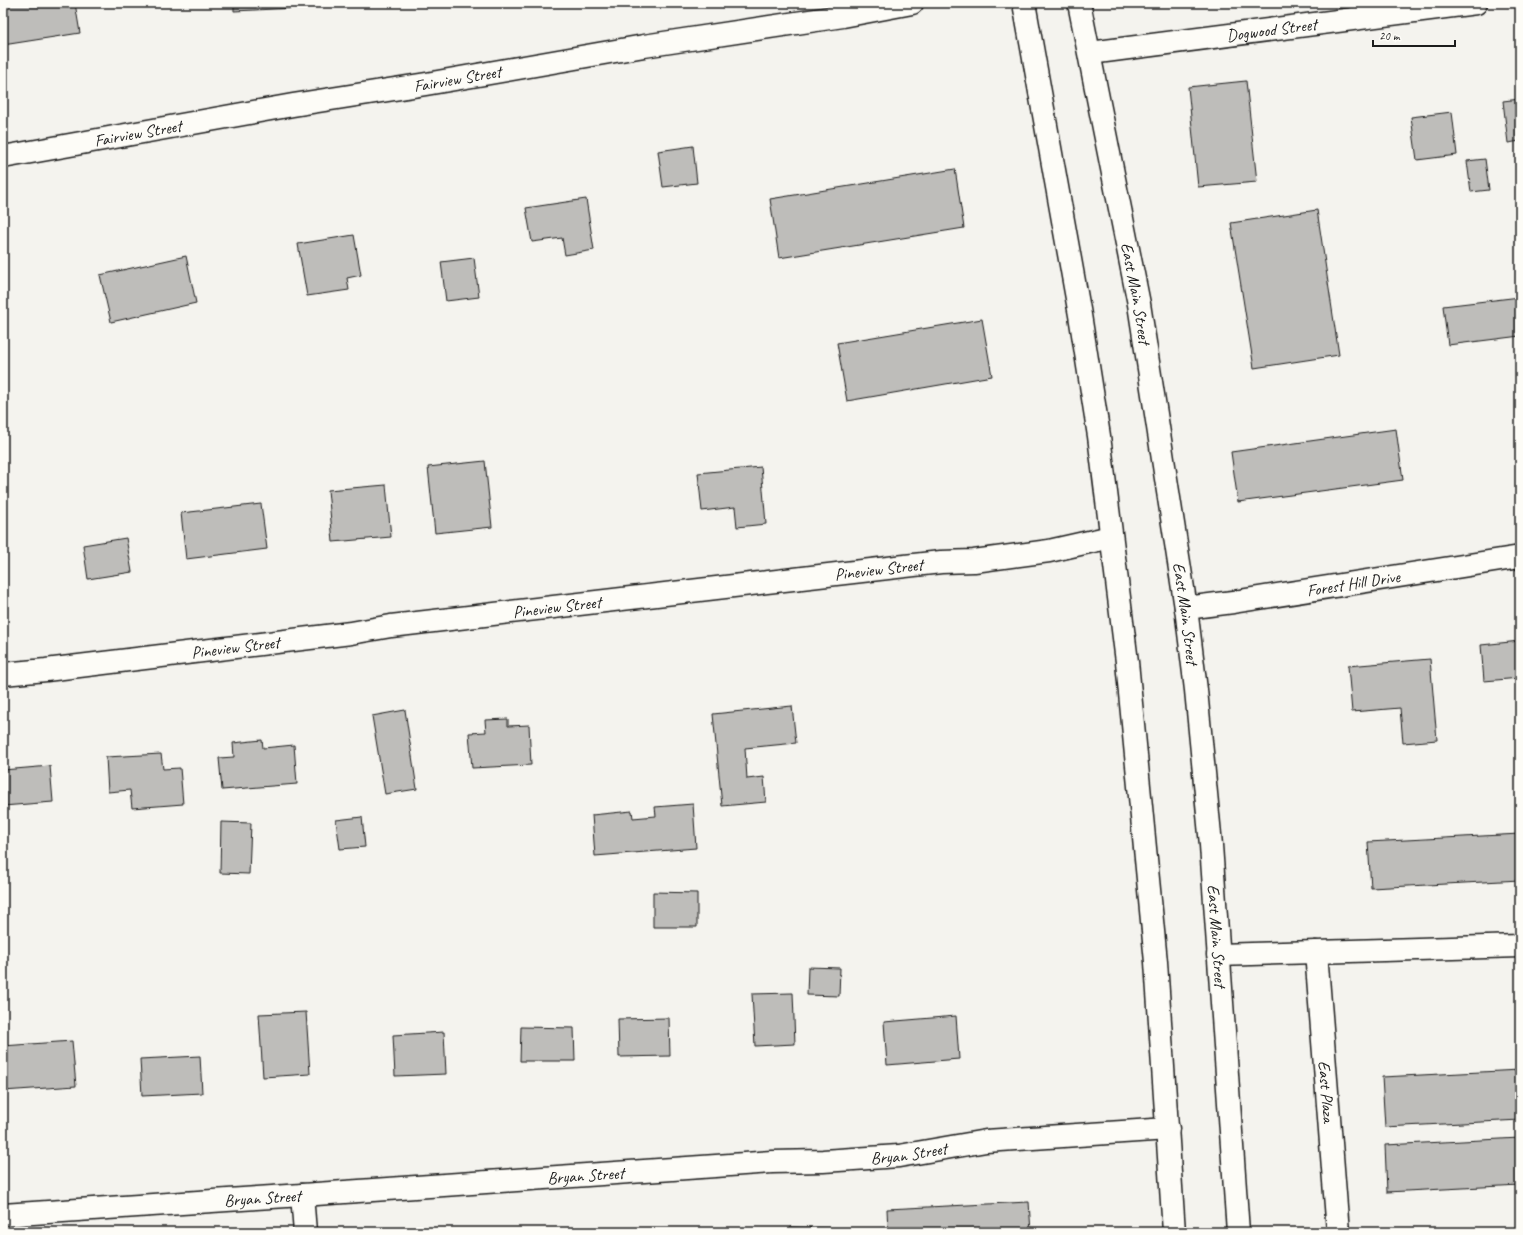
<svg xmlns="http://www.w3.org/2000/svg" width="1523" height="1235" viewBox="0 0 1523 1235" font-family="Caveat,sans-serif">
<style>
.building{fill:#bebdba;stroke:#1c1c1c}
.lines{fill:none;stroke-linecap:round;stroke-linejoin:round}
.minor-casing{stroke:#1c1c1c;stroke-width:25}
.major-casing{stroke:#1c1c1c;stroke-width:25}
.minor{stroke:#fdfcf7;stroke-width:22}
.major{stroke:#fdfcf7;stroke-width:22}
.labels{text-anchor:middle;dominant-baseline:central;stroke-width:3;stroke-linejoin:round;paint-order:stroke}
.street-label{font-size:17px;fill:#1c1c1c;stroke:#fdfcf7}
</style>
<rect width="100%" height="100%" fill="#f4f3ee"/>
<filter id="ink" filterUnits="userSpaceOnUse"><feTurbulence type="fractalNoise" baseFrequency=".025" numOctaves="2"/><feDisplacementMap in="SourceGraphic" scale="8" xChannelSelector="R" yChannelSelector="G"/><feConvolveMatrix kernelMatrix="1 2 1 2 8 2 1 2 1" color-interpolation-filters="sRGB"/></filter>
<g filter="url(#ink)">
<g class="building">
<polygon points="3,3 75,3 80,33 3,45"/>
<polygon points="234,3 296,3 296,8 234,11"/>
<polygon points="1246,81 1257,182 1198,187 1188,87"/>
<polygon points="1520,99 1520,141 1508,143 1503,101"/>
<polygon points="1452,112 1457,155 1417,160 1411,117"/>
<polygon points="693,146 697,183 663,187 658,151"/>
<polygon points="1485,159 1489,190 1471,192 1467,161"/>
<polygon points="955,169 964,228 779,258 770,199"/>
<polygon points="586,199 594,250 565,255 562,238 532,242 526,208"/>
<polygon points="1317,210 1339,355 1254,368 1231,223"/>
<polygon points="354,235 361,275 347,278 349,290 307,296 298,244"/>
<polygon points="186,256 196,303 111,322 100,275"/>
<polygon points="474,258 479,297 446,301 441,262"/>
<polygon points="1520,297 1520,336 1448,345 1443,306"/>
<polygon points="982,319 992,376 847,401 837,343"/>
<polygon points="1396,429 1403,480 1238,502 1231,452"/>
<polygon points="485,461 492,527 435,533 428,467"/>
<polygon points="761,467 766,524 737,527 735,507 702,511 698,473"/>
<polygon points="386,485 391,537 333,542 328,490"/>
<polygon points="261,504 267,549 186,559 181,513"/>
<polygon points="126,538 132,572 88,579 83,545"/>
<polygon points="1520,641 1520,678 1484,681 1481,645"/>
<polygon points="1430,659 1437,740 1403,743 1400,708 1352,712 1348,666"/>
<polygon points="792,706 796,743 745,748 747,779 764,777 766,802 722,806 713,714"/>
<polygon points="405,710 417,789 385,794 372,716"/>
<polygon points="508,719 508,726 529,725 531,765 472,768 469,733 486,732 485,720"/>
<polygon points="262,740 263,748 294,745 297,784 222,790 219,758 234,757 233,743"/>
<polygon points="161,754 163,769 180,768 183,804 132,808 130,790 108,792 106,757"/>
<polygon points="50,766 53,802 3,806 3,770"/>
<polygon points="693,804 696,848 595,856 592,815 632,811 633,818 656,816 655,807"/>
<polygon points="362,817 365,847 340,849 336,820"/>
<polygon points="221,822 251,823 249,874 220,873"/>
<polygon points="1520,834 1520,880 1371,888 1368,842"/>
<polygon points="653,892 697,893 697,927 653,927"/>
<polygon points="808,967 840,968 839,996 807,995"/>
<polygon points="793,993 795,1044 755,1046 752,994"/>
<polygon points="306,1012 310,1074 263,1077 259,1014"/>
<polygon points="956,1016 959,1059 887,1065 884,1022"/>
<polygon points="669,1018 670,1056 619,1057 618,1019"/>
<polygon points="521,1027 574,1028 575,1061 520,1061"/>
<polygon points="444,1032 446,1074 395,1076 393,1035"/>
<polygon points="72,1041 76,1086 3,1091 3,1046"/>
<polygon points="200,1056 202,1093 142,1096 140,1059"/>
<polygon points="1520,1070 1520,1120 1385,1127 1382,1077"/>
<polygon points="1520,1138 1520,1185 1387,1192 1385,1145"/>
<polygon points="1029,1202 1031,1232 888,1232 887,1209"/>
<polygon points="791,1227 831,1228 831,1232 790,1232"/>
</g>
<g class="lines">
<g class="minor-casing">
<g id="minor">
<path id="s1" d="M1090 53 1476 3"/>
<path id="s2" d="M3 157 293 105 426 84 644 46 843 16 912 3"/>
<path id="s3" d="M1186 608 1233 602 1520 557"/>
<path id="s4" d="M3 674 46 670 351 633 391 626 905 566 941 562 974 561 1049 551 1111 537"/>
<path id="s5" d="M1316 952 1338 1232"/>
<polyline points="1218,955 1520,946"/>
<polyline points="302,1195 305,1232"/>
<path id="s6" d="M3 1215 302 1195 772 1162 823 1161 899 1156 986 1141 1168 1129"/>
</g>
</g>
<g class="major-casing">
<g id="major">
<polyline points="1024,3 1080,315 1099,436 1127,662 1156,962 1174,1232"/>
<path id="s7" d="M1079 3 1139 304 1186 608 1196 690 1211 845 1238 1232"/>
</g>
</g>
<use href="#minor" class="minor"/>
<use href="#major" class="major"/>
</g>
</g>
<g class="labels">
<g class="street-label">
<text stroke="none"><textPath href="#s1" startOffset="183">Dogwood Street</textPath></text>
<text stroke="none"><textPath href="#s2" startOffset="461">Fairview Street</textPath></text>
<text stroke="none"><textPath href="#s2" startOffset="137">Fairview Street</textPath></text>
<text stroke="none"><textPath href="#s7" startOffset="296">East Main Street</textPath></text>
<text stroke="none"><textPath href="#s4" startOffset="882">Pineview Street</textPath></text>
<text stroke="none"><textPath href="#s3" startOffset="169">Forest Hill Drive</textPath></text>
<text stroke="none"><textPath href="#s4" startOffset="558">Pineview Street</textPath></text>
<text stroke="none"><textPath href="#s7" startOffset="620">East Main Street</textPath></text>
<text stroke="none"><textPath href="#s4" startOffset="234">Pineview Street</textPath></text>
<text stroke="none"><textPath href="#s7" startOffset="944">East Main Street</textPath></text>
<text stroke="none"><textPath href="#s5" startOffset="140">East Plaza</textPath></text>
<text stroke="none"><textPath href="#s6" startOffset="908">Bryan Street</textPath></text>
<text stroke="none"><textPath href="#s6" startOffset="584">Bryan Street</textPath></text>
<text stroke="none"><textPath href="#s6" startOffset="260">Bryan Street</textPath></text>
</g>
</g>
<rect width="1523" height="1235" fill="none" stroke="#fdfcf7" stroke-width="16"/>
<rect x="8" y="8" width="1507" height="1219" fill="none" stroke="#1c1c1c" stroke-width="1.5" filter="url(#ink)"/>
<path d="M1373 40v6h82v-6" fill="none" stroke="#1c1c1c" stroke-width="2"/>
<text x="1379" y="40" font-size="12" fill="#1c1c1c" stroke="#fdfcf7" stroke-width="3" paint-order="stroke">20 m</text>
</svg>
